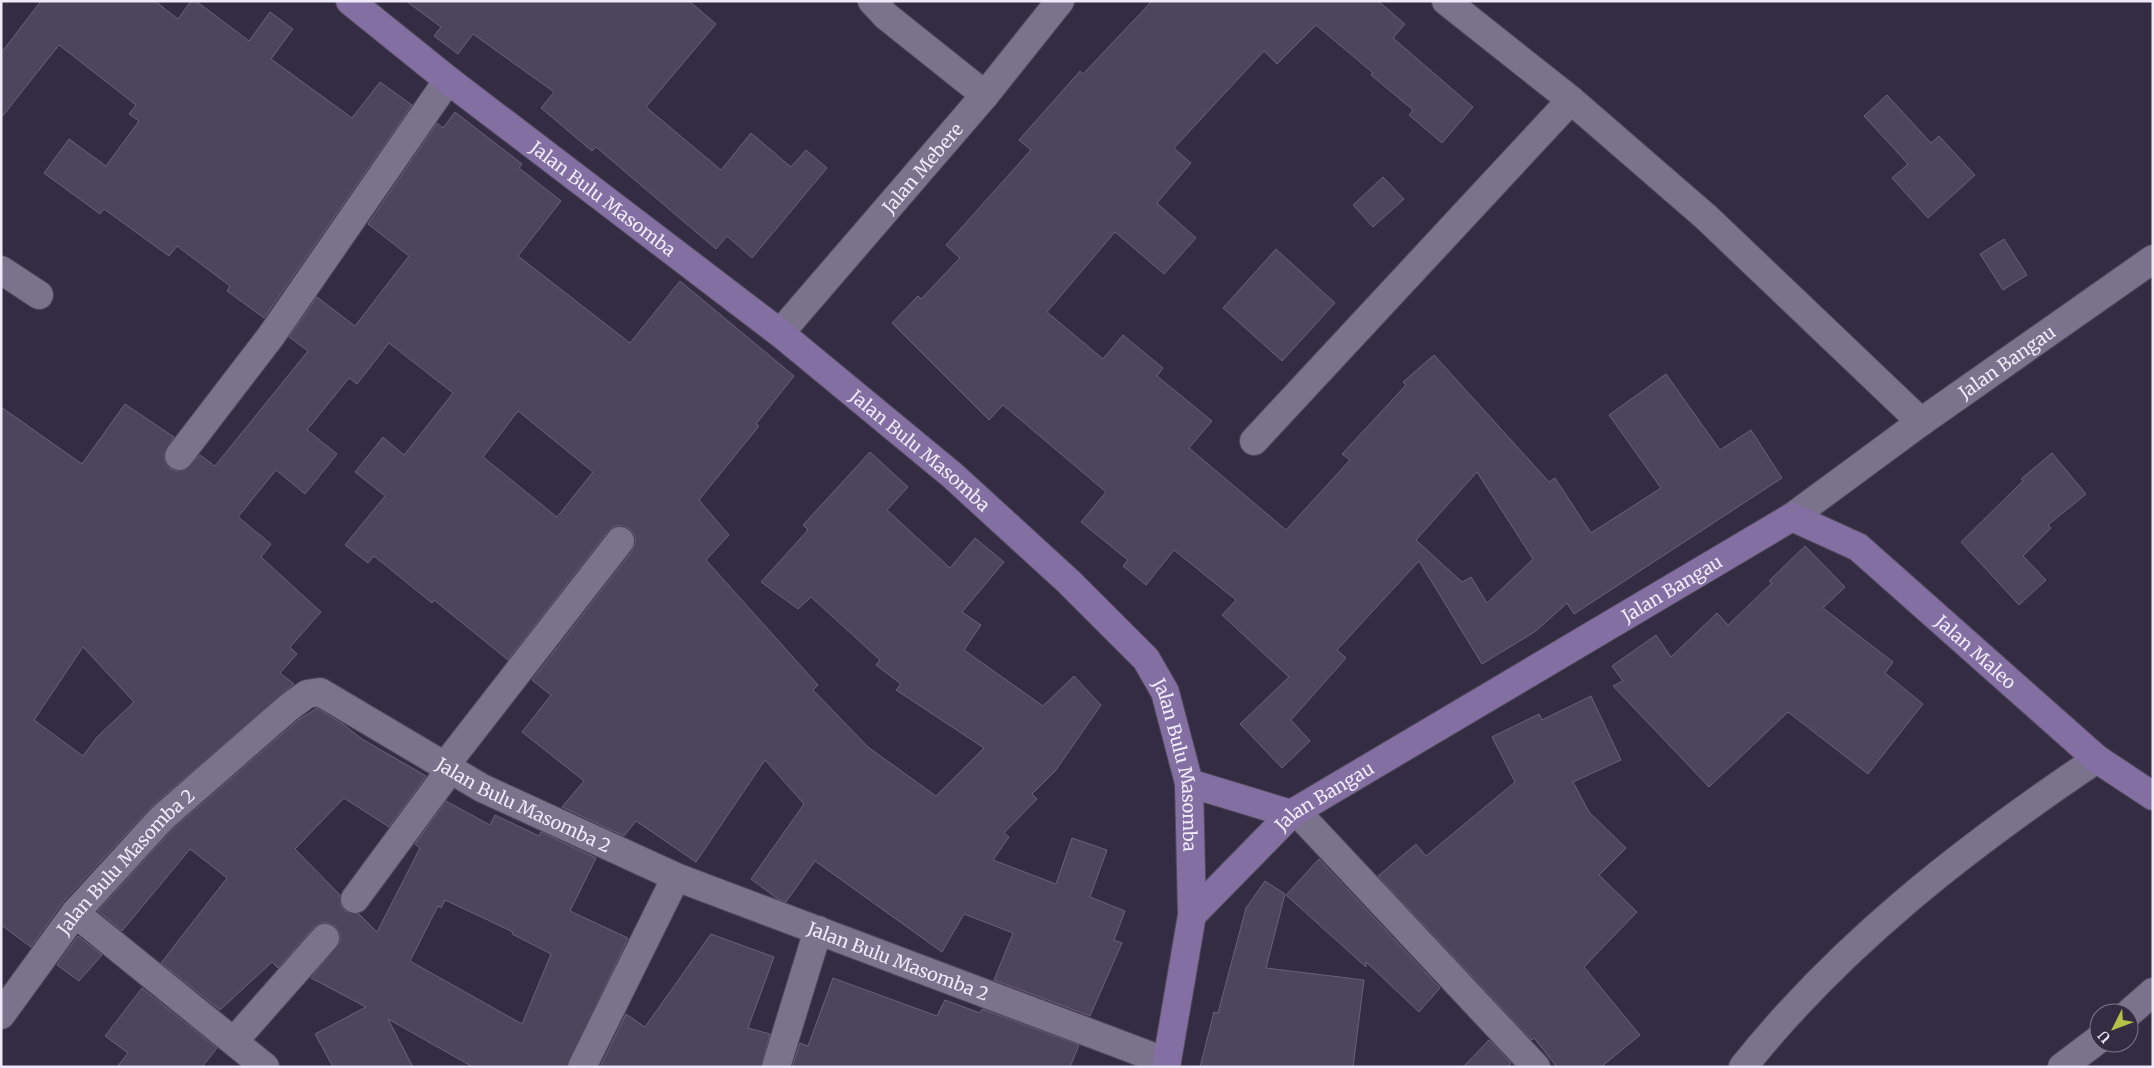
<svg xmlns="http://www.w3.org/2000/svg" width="2154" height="1068" viewBox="0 0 2154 1068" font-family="Merriweather,serif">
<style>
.building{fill:#4d455c;stroke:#6a617b;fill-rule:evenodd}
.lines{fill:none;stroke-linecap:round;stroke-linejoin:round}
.street-casing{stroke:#4f475a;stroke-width:30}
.secondary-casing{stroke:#4f475a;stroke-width:30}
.street{stroke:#7b728b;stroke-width:28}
.secondary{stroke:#836fa1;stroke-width:28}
.labels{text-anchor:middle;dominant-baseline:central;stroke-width:4.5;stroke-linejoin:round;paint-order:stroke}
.street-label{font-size:18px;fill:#efeaf9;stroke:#342c42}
</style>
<rect width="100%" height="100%" fill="#342c42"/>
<g class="building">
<polygon points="41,1 155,1 178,19 191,1 196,1 249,41 270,12 293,29 271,59 352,118 380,82 412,105 264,318 227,291 230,286 177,246 169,256 104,209 100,214 44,173 69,139 106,166 139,121 129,114 136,105 59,45 1,118 1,53"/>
<polygon points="406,1 689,1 716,24 646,107 721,170 751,133 791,167 806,150 827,168 752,258 727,236 716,249 596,147 592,151 541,108 554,92 473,34 458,54 434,36 441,27"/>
<path d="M1152 1H1378L1405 24 1393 38 1473 107 1442 143 1409 115 1413 110 1371 75 1373 73 1316 25 1277 64 1264 51 1174 148 1191 163 1157 203 1196 238 1164 274 1115 232 1047 312 1103 359 1123 335 1163 368 1157 376 1212 421 1189 448 1286 530 1350 460 1342 454 1406 385 1403 382 1434 355 1549 482 1555 478 1591 533 1661 488 1609 415 1666 374 1720 450 1751 430 1782 478 1574 614 1567 603 1536 631 1482 664 1419 561 1337 650 1346 658 1291 720 1310 741 1282 768 1240 724 1289 677 1222 615 1236 600 1174 550 1146 585 1123 566 1128 560 1081 522 1106 492 1003 405 989 420 892 323 918 296 921 299 960 258 946 245 1031 150 1019 140 1080 71 1083 74ZM1477 472 1533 559 1487 603 1471 577 1462 582 1416 540Z"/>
<polygon points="1887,95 1931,143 1939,136 1975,175 1928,218 1892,178 1908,164 1864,116"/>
<path d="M455 112 522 164 519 168 561 201 518 256 630 343 680 281 794 376 756 424 759 426 699 500 729 535 706 560 818 685 813 690 868 747 936 796 984 748 896 690 901 684 876 665 880 660 811 597 798 609 761 582 808 530 803 525 870 452 908 487 887 510 950 568 975 538 1004 562 962 612 981 625 964 650 1043 706 1074 676 1101 705 1056 770 1032 794 1037 799 1004 833 1009 837 993 860 1056 884 1072 838 1107 850 1090 897 1125 911 1114 940 1122 943 1090 1016 994 980 1013 933 964 914 942 952 815 861 786 902 778 899 751 879 804 804 765 760 696 862 636 821 624 836 562 807 584 781 522 732 551 695 532 680 632 551 635 544V536L630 529 623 526H615L608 531 508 660 434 600 432 603 374 556 368 563 345 545 385 496 355 472 383 437 404 455 453 393 389 343 357 384 349 378 307 430 337 454 305 494 276 470 238 517 271 544 261 557 321 612 290 647 297 654 280 673 294 684 151 807 63 902 31 947 1 925V407L82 464 125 404 174 437 164 454 165 462 170 469 177 471 185 470 200 455 215 466 308 351 289 337 317 297 355 326 409 256 368 224 437 123 443 128ZM518 411 593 472 557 517 483 457ZM83 647 134 702 97 737 83 756 34 720Z"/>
<polygon points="1383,177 1404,199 1373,227 1353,205"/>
<polygon points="2004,239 2027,275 2003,290 1980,254"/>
<polygon points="1276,249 1335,303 1282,361 1223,308"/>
<polygon points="2052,453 2086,494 2048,525 2051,528 2023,556 2046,580 2019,605 1961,542 2023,481 2021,479"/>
<polygon points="1805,546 1845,587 1823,608 1893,662 1885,673 1923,704 1868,774 1788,712 1709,787 1613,686 1623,681 1612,666 1656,635 1671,657 1717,613 1728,625 1772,583 1769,581"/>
<polygon points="1591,696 1621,760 1573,782 1589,812 1626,848 1599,875 1637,912 1584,967 1640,1035 1601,1067 1557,1067 1534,1038 1532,1040 1378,876 1416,844 1426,856 1515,782 1492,737 1539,714 1542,720"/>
<path d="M317 708 343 724 362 739 426 776 389 827 344 798 295 849 340 895 341 905 345 911 359 914 377 932 420 848 415 844 446 801 490 825 495 815 539 836 541 832 596 858 570 911 628 938 567 1067H473L388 1019 413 1067H333L315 1034 366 1007 311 978 340 942V933L335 926 328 923H321L314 927 278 968 272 962 220 1010 161 963 227 878 190 849 122 931 98 911 173 829 298 720ZM445 900 513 932 512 934 551 954 522 1024 410 961 438 906 441 908Z"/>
<polygon points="1319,859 1440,988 1419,1012 1366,962 1366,967 1286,895"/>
<polygon points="1265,881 1285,894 1266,968 1364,980 1353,1067 1200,1067 1214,1012 1218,1013 1246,908"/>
<polygon points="711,934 774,957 748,1028 770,1034 761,1067 600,1067 626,1014 645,1027"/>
<polygon points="78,936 102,955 79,981 57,965"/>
<polygon points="833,978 937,1016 945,1000 980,1013 982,1009 1079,1045 1070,1067 792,1067 800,1043 808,1046"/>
<polygon points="142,988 217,1048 202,1067 117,1067 128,1053 105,1036"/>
<polygon points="1489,1040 1511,1063 1508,1067 1463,1067"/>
</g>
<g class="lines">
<g class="street-casing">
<g id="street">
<polyline points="872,1 886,16 985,95"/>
<polyline points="1446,1 1571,100 1706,217 1921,422"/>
<polyline points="1,270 39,295"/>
<path id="s1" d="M780 333 985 95 1060 1"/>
<polyline points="1254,441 1571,100"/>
<polyline points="179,456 271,336 448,80"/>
<path id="s2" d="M1792 517 1921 422 2153 259"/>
<polyline points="444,767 620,541"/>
<polyline points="1296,811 1536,1067"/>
<polyline points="355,899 450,770"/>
<polyline points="75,913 265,1067"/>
<polyline points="2129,1013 2153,992"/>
<path id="s3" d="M1 1015 75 913 162 818 288 708 307 694 320 692 482 788 676 877 1167 1062"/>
<polyline points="234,1041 325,938"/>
<polyline points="582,1067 676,877"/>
<polyline points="776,1067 818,930"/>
<path d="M1743 1067C1842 943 1966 847 2097 759"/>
<polyline points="2062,1067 2099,1039"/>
</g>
</g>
<g class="secondary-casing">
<g id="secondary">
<path id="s4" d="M350 1 448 80 780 333 952 475 1069 582 1146 659 1165 692 1189 783 1192 915 1166 1067"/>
<polyline points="1189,783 1291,814"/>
<path id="s5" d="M1192 915 1291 814 1792 517 1858 547 2097 759 2153 796"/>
</g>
</g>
<use href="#street" class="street"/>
<use href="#secondary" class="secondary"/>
</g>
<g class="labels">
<g class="street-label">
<text stroke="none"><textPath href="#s1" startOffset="218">Jalan Mebere</textPath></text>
<text stroke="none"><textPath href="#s4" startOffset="321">Jalan Bulu Masomba</textPath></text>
<text stroke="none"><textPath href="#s2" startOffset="265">Jalan Bangau</textPath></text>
<text stroke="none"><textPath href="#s4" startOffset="726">Jalan Bulu Masomba</textPath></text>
<text stroke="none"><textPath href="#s5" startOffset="584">Jalan Bangau</textPath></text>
<text stroke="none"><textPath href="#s5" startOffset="954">Jalan Maleo</textPath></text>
<text stroke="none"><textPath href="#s4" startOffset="1146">Jalan Bulu Masomba</textPath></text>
<text stroke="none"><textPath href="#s5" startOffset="179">Jalan Bangau</textPath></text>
<text stroke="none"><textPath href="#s3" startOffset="692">Jalan Bulu Masomba 2</textPath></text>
<text stroke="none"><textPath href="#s3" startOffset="198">Jalan Bulu Masomba 2</textPath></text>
<text stroke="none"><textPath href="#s3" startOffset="1098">Jalan Bulu Masomba 2</textPath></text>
</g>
</g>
<rect width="2154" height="1068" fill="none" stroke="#efeaf9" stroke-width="5"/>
<g transform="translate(2114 1028) rotate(228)"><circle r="24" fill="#342c42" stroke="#7f788b"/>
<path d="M0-4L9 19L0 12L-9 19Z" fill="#b6c148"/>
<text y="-8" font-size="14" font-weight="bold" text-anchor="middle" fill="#efeaf9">U</text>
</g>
</svg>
